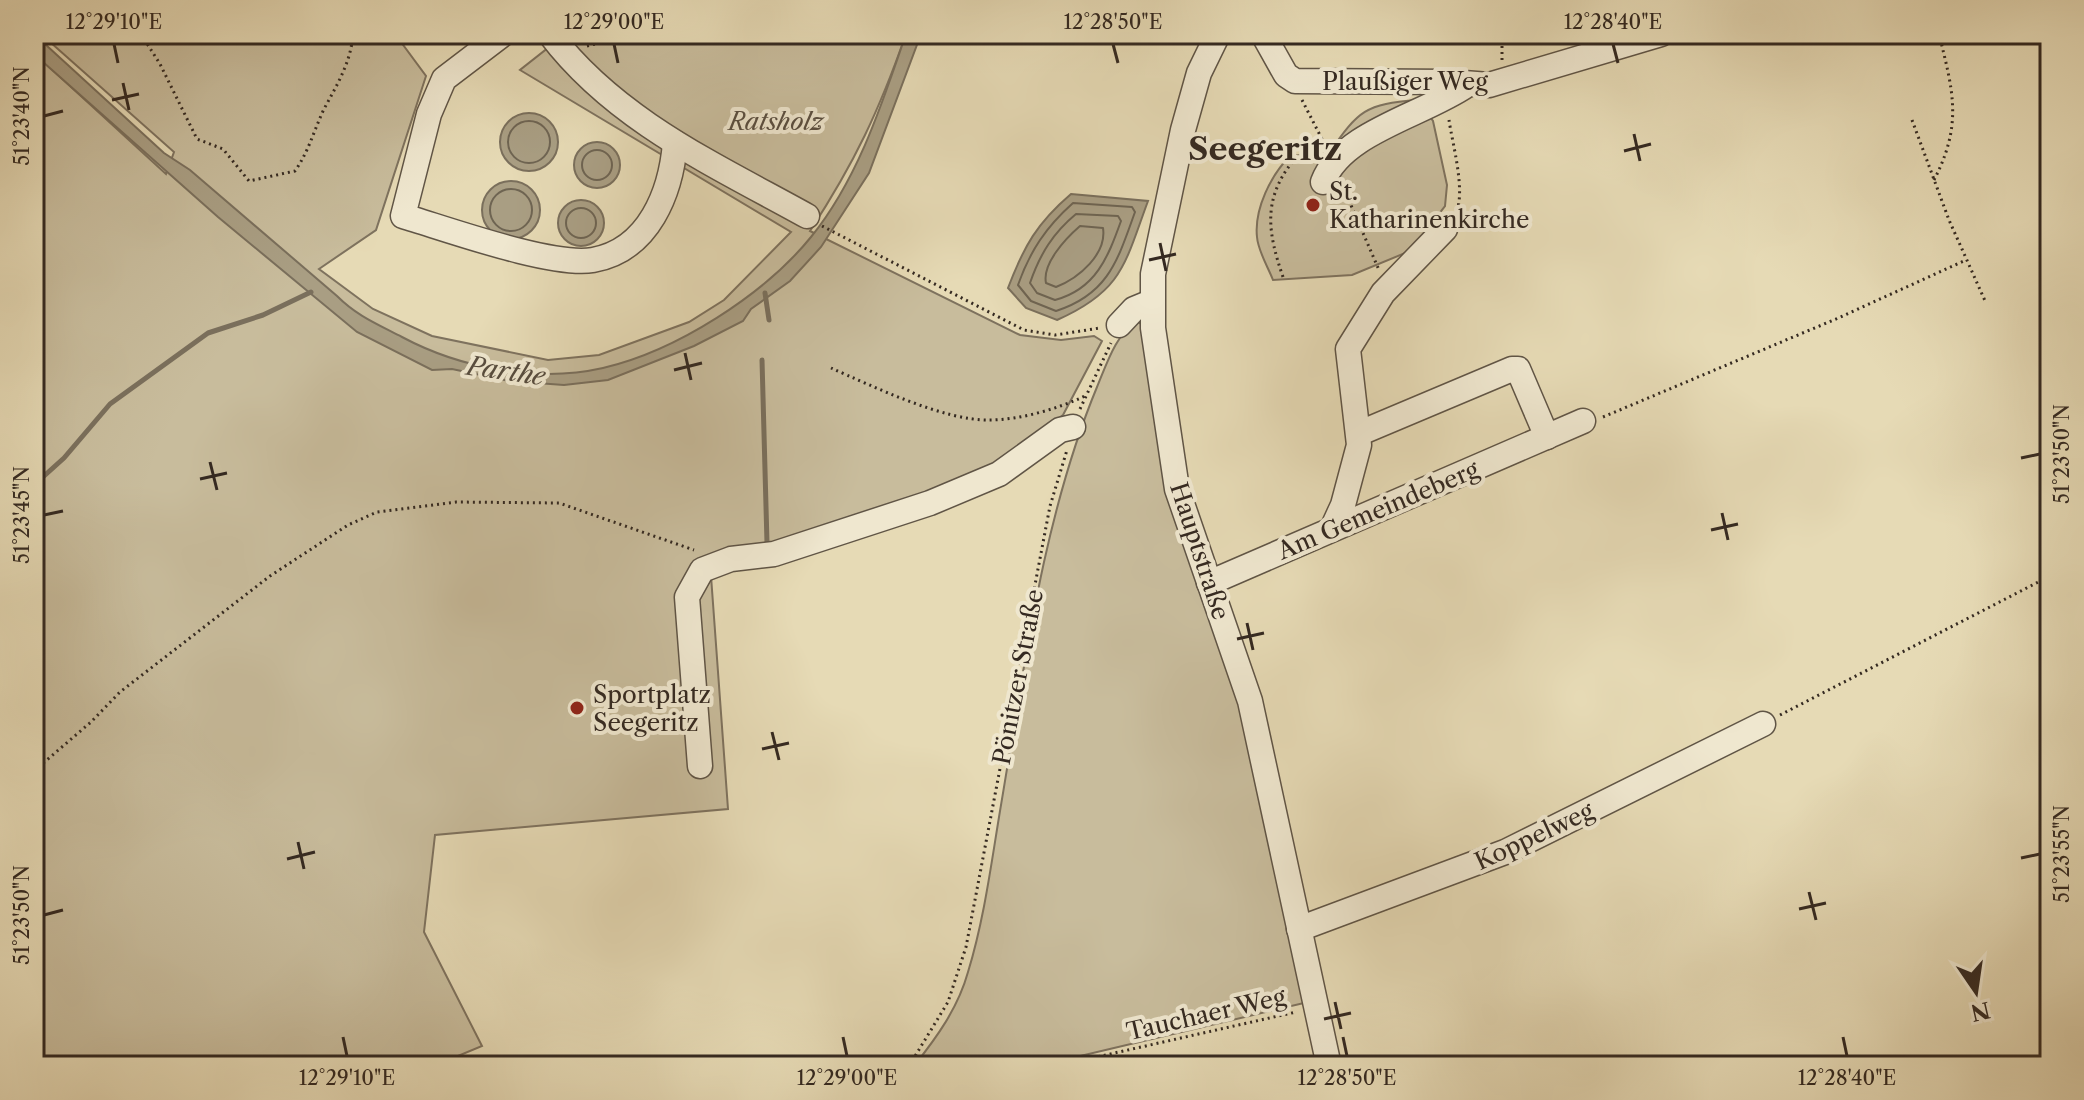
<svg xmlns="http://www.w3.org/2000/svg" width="2084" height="1100" viewBox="0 0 2084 1100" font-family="'Libre Caslon Text',serif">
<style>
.green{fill:#c8bc9c;stroke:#7e725e;stroke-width:2}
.water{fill:#a99e83;stroke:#7a6f5c;stroke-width:2}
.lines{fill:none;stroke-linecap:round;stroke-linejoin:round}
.shore{stroke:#6e6452;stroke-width:2}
.stream{stroke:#7a6f5c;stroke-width:5}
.minor-casing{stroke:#605546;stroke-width:27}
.path{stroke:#342921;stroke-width:3;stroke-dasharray:2 4;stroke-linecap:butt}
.minor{stroke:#efe7cf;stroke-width:24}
.ticks{fill:none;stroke:#342921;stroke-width:3}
.poi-dot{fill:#8f2418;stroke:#efe7cf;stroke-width:3}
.labels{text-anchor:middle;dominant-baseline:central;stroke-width:8;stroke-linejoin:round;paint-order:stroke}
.street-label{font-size:24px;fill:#342921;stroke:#efe7cf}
.park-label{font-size:24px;font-style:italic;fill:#594e40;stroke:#efe7cf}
.poi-label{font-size:24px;fill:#342921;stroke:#efe7cf;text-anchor:start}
.water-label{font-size:26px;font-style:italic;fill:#574c3e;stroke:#efe7cf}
.district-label{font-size:32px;font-weight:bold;fill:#342921;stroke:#efe7cf}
.neatline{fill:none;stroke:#342921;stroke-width:3}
.ticks-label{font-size:20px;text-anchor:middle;fill:#342921}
</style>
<rect width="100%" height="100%" fill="#e6dab5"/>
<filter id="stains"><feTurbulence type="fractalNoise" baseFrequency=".0025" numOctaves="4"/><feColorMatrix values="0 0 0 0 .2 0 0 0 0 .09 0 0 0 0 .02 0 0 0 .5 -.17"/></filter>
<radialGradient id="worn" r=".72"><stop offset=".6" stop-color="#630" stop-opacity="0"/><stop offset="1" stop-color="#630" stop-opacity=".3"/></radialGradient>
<g class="green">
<path d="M41 34H395L426 76 376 230 319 269 373 309 432 336 548 360 599 355 689 322 724 300 791 232 520 70 549 47 538 34H906C879 111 855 162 810 231L1020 335 1061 340 1094 336 1102 341 1063 415 982 474 711 576 728 809 435 835 424 932 482 1046 434 1066H34V53L166 174 174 152Z"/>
<path d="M1418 100 1433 121 1447 185 1445 206 1410 251 1352 275 1273 280C1268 267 1258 251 1257 237 1254 209 1271 175 1290 156L1329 153C1359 110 1365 104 1418 100Z"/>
<path d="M1137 321 1141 324 1238 691 1304 1003 1038 1066H914C937 1037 958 1008 968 972 984 920 991 865 1000 811 1024 670 1042 520 1097 387 1107 363 1116 334 1137 321Z"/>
</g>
<g class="water">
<path d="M34 34 164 153 190 170 337 296C357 316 377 324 402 337 460 368 537 383 603 368 676 351 764 295 811 237 858 179 882 104 906 34H921L869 173 821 247 790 281 751 309 743 321 694 346 608 380 564 385 509 381 452 369 432 370 357 332 218 217 34 54Z"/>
<circle cx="529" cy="142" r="29"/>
<circle cx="597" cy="165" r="23"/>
<circle cx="511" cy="210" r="29"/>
<path d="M1071 194 1148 201C1125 263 1123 291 1057 320L1026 308 1008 288C1024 246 1037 223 1071 194Z"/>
<circle cx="581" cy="223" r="23"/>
</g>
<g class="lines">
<g class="shore">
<circle cx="529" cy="142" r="21"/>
<circle cx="597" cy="165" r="15"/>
<circle cx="511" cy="210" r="21"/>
<path d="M1073 203 1132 207 1135 212C1118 259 1109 294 1056 311L1031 301 1018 285C1030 251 1046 227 1073 203Z"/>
<circle cx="581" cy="223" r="15"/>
<path d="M1076 214 1118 216 1121 221C1108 257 1096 289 1055 300L1037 293 1030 283C1040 254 1053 233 1076 214Z"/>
<path d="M1080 226 1103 228C1107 254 1079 278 1056 287L1046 283C1042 264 1065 239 1080 226Z"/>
</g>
<g class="stream">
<polyline points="765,293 769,320"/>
<polyline points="762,360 767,543"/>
<polyline points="34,485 64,458 110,404 208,333 263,315 311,292"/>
</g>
<g class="minor-casing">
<g id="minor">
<path d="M503 34 444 79 429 114 403 216C447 229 552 267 593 260 649 250 671 192 675 143"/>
<path d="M550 34C615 120 715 165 807 216"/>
<polyline points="1218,34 1199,73 1183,130 1153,274 1153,328 1177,489 1250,701 1329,1066"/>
<polyline points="1263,34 1286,75 1295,81 1451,82 1489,85 1661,34"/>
<path d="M1323 182C1342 132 1424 115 1467 85"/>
<polyline points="1119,325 1134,309 1151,302"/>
<polyline points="1360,433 1512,369 1518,369 1547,437"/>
<polyline points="1332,529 1343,505 1359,445 1348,349 1383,293 1445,229"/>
<polyline points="1209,583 1583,421"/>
<polyline points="700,766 687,597 702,570 731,559 774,554 930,503 999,474 1060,430 1073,427"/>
<polyline points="1299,929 1505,852 1763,724"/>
</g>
</g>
<g class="path">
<path d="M141 34 160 64 197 139 223 149 249 181 295 171C309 151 314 130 324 109 337 85 351 62 353 34"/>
<polyline points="1502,34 1502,62"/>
<polyline points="587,46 638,34"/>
<polyline points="1302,100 1324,143"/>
<path d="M1449 120C1452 142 1467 195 1455 214"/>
<polyline points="1912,120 1949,220 1986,303"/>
<path d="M1934 180C1963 124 1953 91 1939 34"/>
<polyline points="1344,189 1379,270"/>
<polyline points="822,226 1024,330 1055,335 1100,328"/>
<path d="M1283 277C1268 233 1262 200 1293 161H1310"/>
<path d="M831 368C872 386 945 421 989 420 1020 420 1057 409 1085 396"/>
<polyline points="1080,409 1111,343"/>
<polyline points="1603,417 1836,319 1966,260"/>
<polyline points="1780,715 2050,576"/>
<polyline points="34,771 91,722 120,692 270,576 348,525 377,512 456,502 559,503 694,550"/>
<polyline points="909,1066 948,1002 966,947 1050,506 1067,450"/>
<polyline points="1057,1066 1296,1012"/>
</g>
<use href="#minor" class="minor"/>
</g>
<path class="ticks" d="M114 44 118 63M614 44 618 63M1113 44 1118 63M1613 44 1618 63M123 83 129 110M112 100 139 94M44 116 63 111M1634 134 1640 161M1624 151 1651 144M1160 243 1166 271M1149 260 1176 254M685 353 691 380M674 370 702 363M2021 458 2040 454M210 462 217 490M200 479 227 473M1722 513 1728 540M44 515 63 511M1711 530 1738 524M1247 623 1253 650M1237 639 1264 633M772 732 779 760M762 749 789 743M298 842 304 869M2021 858 2040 854M287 859 315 852M1809 892 1816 920M1799 909 1826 903M44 915 63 910M1335 1002 1341 1029M1324 1019 1351 1013M343 1037 347 1056M843 1037 847 1056M1343 1037 1347 1056M1843 1037 1847 1056"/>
<g class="poi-dot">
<circle cx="1313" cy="205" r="8"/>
<circle cx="577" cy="708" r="8"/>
</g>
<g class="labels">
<g class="street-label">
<text x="1405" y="81">Plaußiger Weg</text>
<text transform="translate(1378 510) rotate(-23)">Am Gemeindeberg</text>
<text transform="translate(1200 551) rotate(72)">Hauptstraße</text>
<text transform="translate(1018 677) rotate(-79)">Pönitzer Straße</text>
<text transform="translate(1534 836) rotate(-25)">Koppelweg</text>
<text transform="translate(1206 1014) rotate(-13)">Tauchaer Weg</text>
</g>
<g class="park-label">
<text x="776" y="121">Ratsholz</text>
</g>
<g class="poi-label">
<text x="1329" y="191">St.<tspan x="1329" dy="28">Katharinenkirche</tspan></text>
<text x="593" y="694">Sportplatz<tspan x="593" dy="28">Seegeritz</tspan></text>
</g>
<g class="water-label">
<text transform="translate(506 371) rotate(8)">Parthe</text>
</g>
<g class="district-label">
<text x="1265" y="148">Seegeritz</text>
</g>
</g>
<rect width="2084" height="1100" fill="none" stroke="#e6dab5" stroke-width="88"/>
<g transform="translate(1976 992) rotate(167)" stroke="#efe7cf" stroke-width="6" paint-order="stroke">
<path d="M0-6L14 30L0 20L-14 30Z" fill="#342921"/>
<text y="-12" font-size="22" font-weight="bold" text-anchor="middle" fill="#342921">N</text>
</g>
<rect x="44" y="44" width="1996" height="1012" class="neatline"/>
<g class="ticks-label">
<text x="114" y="29">12°29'10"E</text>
<text x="614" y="29">12°29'00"E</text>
<text x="1113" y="29">12°28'50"E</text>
<text x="1613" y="29">12°28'40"E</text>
<text transform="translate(22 116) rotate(-90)" y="7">51°23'40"N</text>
<text transform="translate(2062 454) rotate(-90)" y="7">51°23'50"N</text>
<text transform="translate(22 515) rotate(-90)" y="7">51°23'45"N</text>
<text transform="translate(2062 854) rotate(-90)" y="7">51°23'55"N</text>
<text transform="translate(22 915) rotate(-90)" y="7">51°23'50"N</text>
<text x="347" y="1085">12°29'10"E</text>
<text x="847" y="1085">12°29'00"E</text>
<text x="1347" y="1085">12°28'50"E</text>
<text x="1847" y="1085">12°28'40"E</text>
</g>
<rect width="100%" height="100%" filter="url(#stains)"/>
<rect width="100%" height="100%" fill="url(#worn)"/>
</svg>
